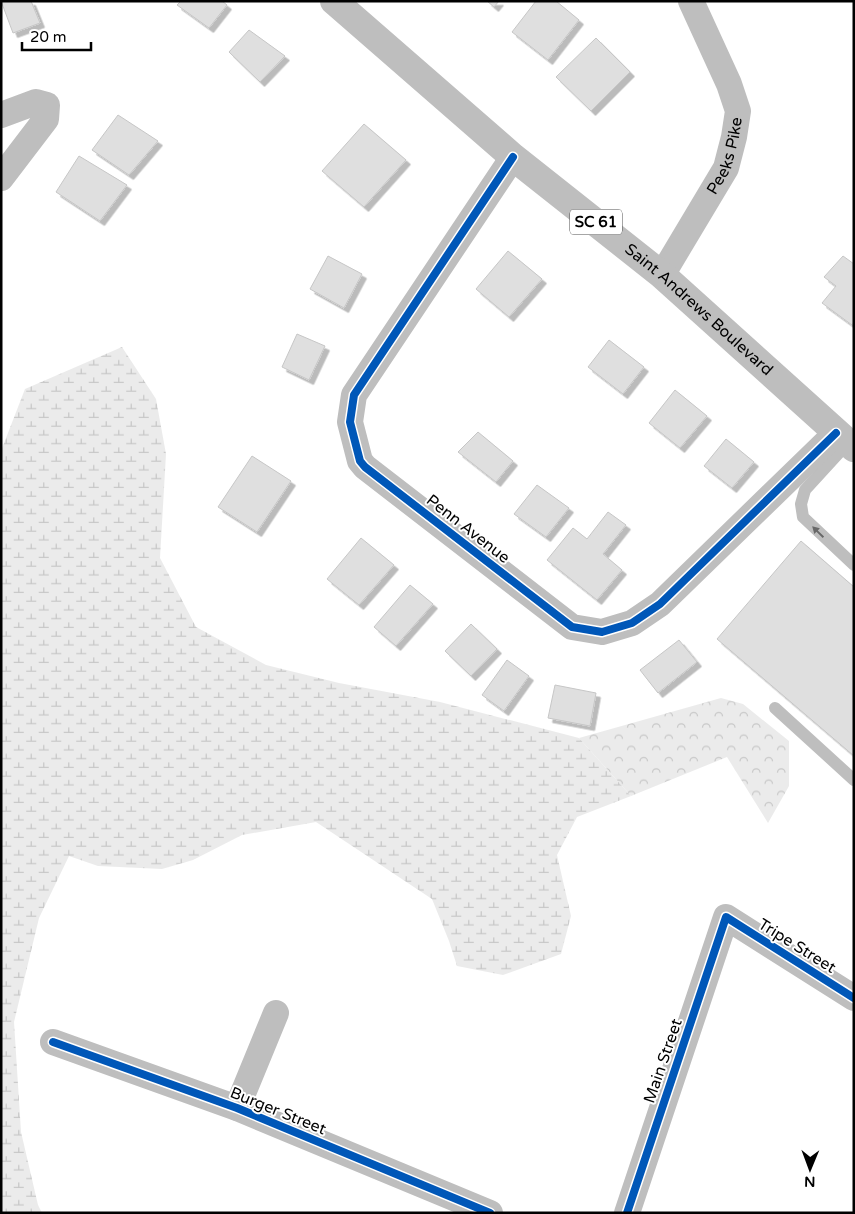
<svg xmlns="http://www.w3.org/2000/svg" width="855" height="1214" viewBox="0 0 855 1214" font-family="'Varela Round',sans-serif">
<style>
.forest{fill:url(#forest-crowns)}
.wetland{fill:url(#wetland-marsh)}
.building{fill:#dfdfdf;stroke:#c6c6c6;filter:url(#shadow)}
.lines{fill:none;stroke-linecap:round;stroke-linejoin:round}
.service{stroke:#bebebe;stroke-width:12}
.minor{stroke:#bebebe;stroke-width:26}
.primary{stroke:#bebebe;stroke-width:28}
.cycleway-casing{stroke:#fff;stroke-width:11}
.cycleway{stroke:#0057b8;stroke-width:8}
.oneway{fill:#686868}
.labels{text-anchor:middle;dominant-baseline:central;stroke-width:4;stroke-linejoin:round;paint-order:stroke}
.shield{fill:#fff;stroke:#4c4c4c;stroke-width:1}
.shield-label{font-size:15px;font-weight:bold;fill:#000}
.street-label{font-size:16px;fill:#000;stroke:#fff}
</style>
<defs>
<pattern id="forest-crowns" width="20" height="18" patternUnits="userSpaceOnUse" patternTransform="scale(1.25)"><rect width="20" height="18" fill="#ebebeb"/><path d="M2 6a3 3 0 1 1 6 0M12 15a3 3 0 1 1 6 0" fill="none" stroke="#c8c8c8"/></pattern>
<pattern id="wetland-marsh" width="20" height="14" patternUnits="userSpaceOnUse" patternTransform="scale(1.25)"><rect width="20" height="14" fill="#ebebeb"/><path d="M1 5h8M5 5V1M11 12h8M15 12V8" fill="none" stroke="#c8c8c8"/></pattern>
<filter id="shadow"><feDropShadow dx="4.5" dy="4.5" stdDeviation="0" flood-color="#0004"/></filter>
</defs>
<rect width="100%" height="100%" fill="#fff"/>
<polygon class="forest" points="721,698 743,704 789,741 789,786 768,823 727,757 631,796 579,738"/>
<polygon class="wetland" points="122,347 156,399 166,454 160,558 196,627 266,665 339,683 440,702 579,738 631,796 577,817 557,855 571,916 561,954 503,975 457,966 449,941 432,899 316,822 242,835 193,860 162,869 98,866 69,856 39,918 14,1022 21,1132 38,1205 42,1213 1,1213 1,451 25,389"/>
<g class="building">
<polygon points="1,1 31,1 40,23 13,33"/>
<polygon points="181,1 222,1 227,5 209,28 177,5"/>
<polygon points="487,1 499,1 494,7"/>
<polygon points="536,1 556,1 579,20 548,60 512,32"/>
<polygon points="249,30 285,56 260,82 229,52"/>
<polygon points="596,38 630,72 591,111 556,77"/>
<polygon points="118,115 158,141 129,175 92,150"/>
<polygon points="364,124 406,160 364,207 322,171"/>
<polygon points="79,156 127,185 100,221 56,192"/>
<polygon points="508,251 542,279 509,317 476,289"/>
<polygon points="328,256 362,274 344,308 310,289"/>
<polygon points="843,256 854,264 854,322 852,325 822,303 836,286 824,277"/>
<polygon points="297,334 325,346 309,380 282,367"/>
<polygon points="609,340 644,367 623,394 588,367"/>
<polygon points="675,390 707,416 680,448 649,423"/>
<polygon points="478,432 513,461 496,482 458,452"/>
<polygon points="726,439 754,462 732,488 704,466"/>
<polygon points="252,456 291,481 257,532 218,507"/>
<polygon points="537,485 569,508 546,537 514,514"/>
<polygon points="608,512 626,525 603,554 622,570 597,600 547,560 573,528 587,539"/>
<polygon points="361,538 394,565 359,605 327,579"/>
<polygon points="801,541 854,587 854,756 717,639"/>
<polygon points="410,585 433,604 396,646 374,627"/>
<polygon points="471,624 497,649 471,676 445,651"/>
<polygon points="679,640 697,662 658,693 640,670"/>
<polygon points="507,660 529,676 504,711 482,695"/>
<polygon points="555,685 596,693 590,726 548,718"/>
</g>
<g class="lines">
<g class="service">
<polyline points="848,443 805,490 801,504 803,517 854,565"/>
<polyline points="775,708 854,780"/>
</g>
<g class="minor">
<polyline points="1,115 36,102 47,105 46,119 1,178"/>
<polyline points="513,157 354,395 350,422 360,461 365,467 572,627 602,632 632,623 660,604 836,433"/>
<path id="s1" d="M662 275 726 168 734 137 738 111 729 84 691 1"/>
<polyline points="53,1042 237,1108 490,1213"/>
<polyline points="237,1108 276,1013"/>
<polyline points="627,1213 726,917 854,998"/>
</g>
<path class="primary" id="s2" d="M334 1 513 157 662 275 854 448"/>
<g class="cycleway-casing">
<g id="cycleway">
<polyline points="513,157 354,395 350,422 360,461 365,467 572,627 602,632 632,623 660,604 836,433"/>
<polyline points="53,1042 237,1108 490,1213"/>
<polyline points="627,1213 726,917 854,998"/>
</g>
</g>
<use href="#cycleway" class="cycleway"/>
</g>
<defs><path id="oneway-solid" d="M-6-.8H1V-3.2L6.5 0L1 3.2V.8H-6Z" transform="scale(1.25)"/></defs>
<use class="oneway" href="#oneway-solid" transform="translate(818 532) rotate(-136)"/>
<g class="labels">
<rect class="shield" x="570" y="209.5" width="52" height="25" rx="4"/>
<g class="shield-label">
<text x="596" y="222">SC 61</text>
</g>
<g class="street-label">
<text stroke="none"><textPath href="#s1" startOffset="136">Peeks Pike</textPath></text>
<text stroke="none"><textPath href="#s2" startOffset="478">Saint Andrews Boulevard</textPath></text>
<text transform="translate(468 529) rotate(38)">Penn Avenue</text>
<text transform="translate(797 946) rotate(32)">Tripe Street</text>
<text transform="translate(663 1061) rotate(-71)">Main Street</text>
<text transform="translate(278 1111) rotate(22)">Burger Street</text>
</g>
</g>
<rect width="855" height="1214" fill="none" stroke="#000000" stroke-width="5"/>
<g transform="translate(810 1169) rotate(181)" stroke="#ffffff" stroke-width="4" paint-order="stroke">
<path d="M0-4L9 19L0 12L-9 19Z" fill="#000000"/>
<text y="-8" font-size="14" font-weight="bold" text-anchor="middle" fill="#000000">N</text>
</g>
<path d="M22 42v8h69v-8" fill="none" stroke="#000000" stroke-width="2.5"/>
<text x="30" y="42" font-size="15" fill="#000000" stroke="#ffffff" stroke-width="4" paint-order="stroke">20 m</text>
</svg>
